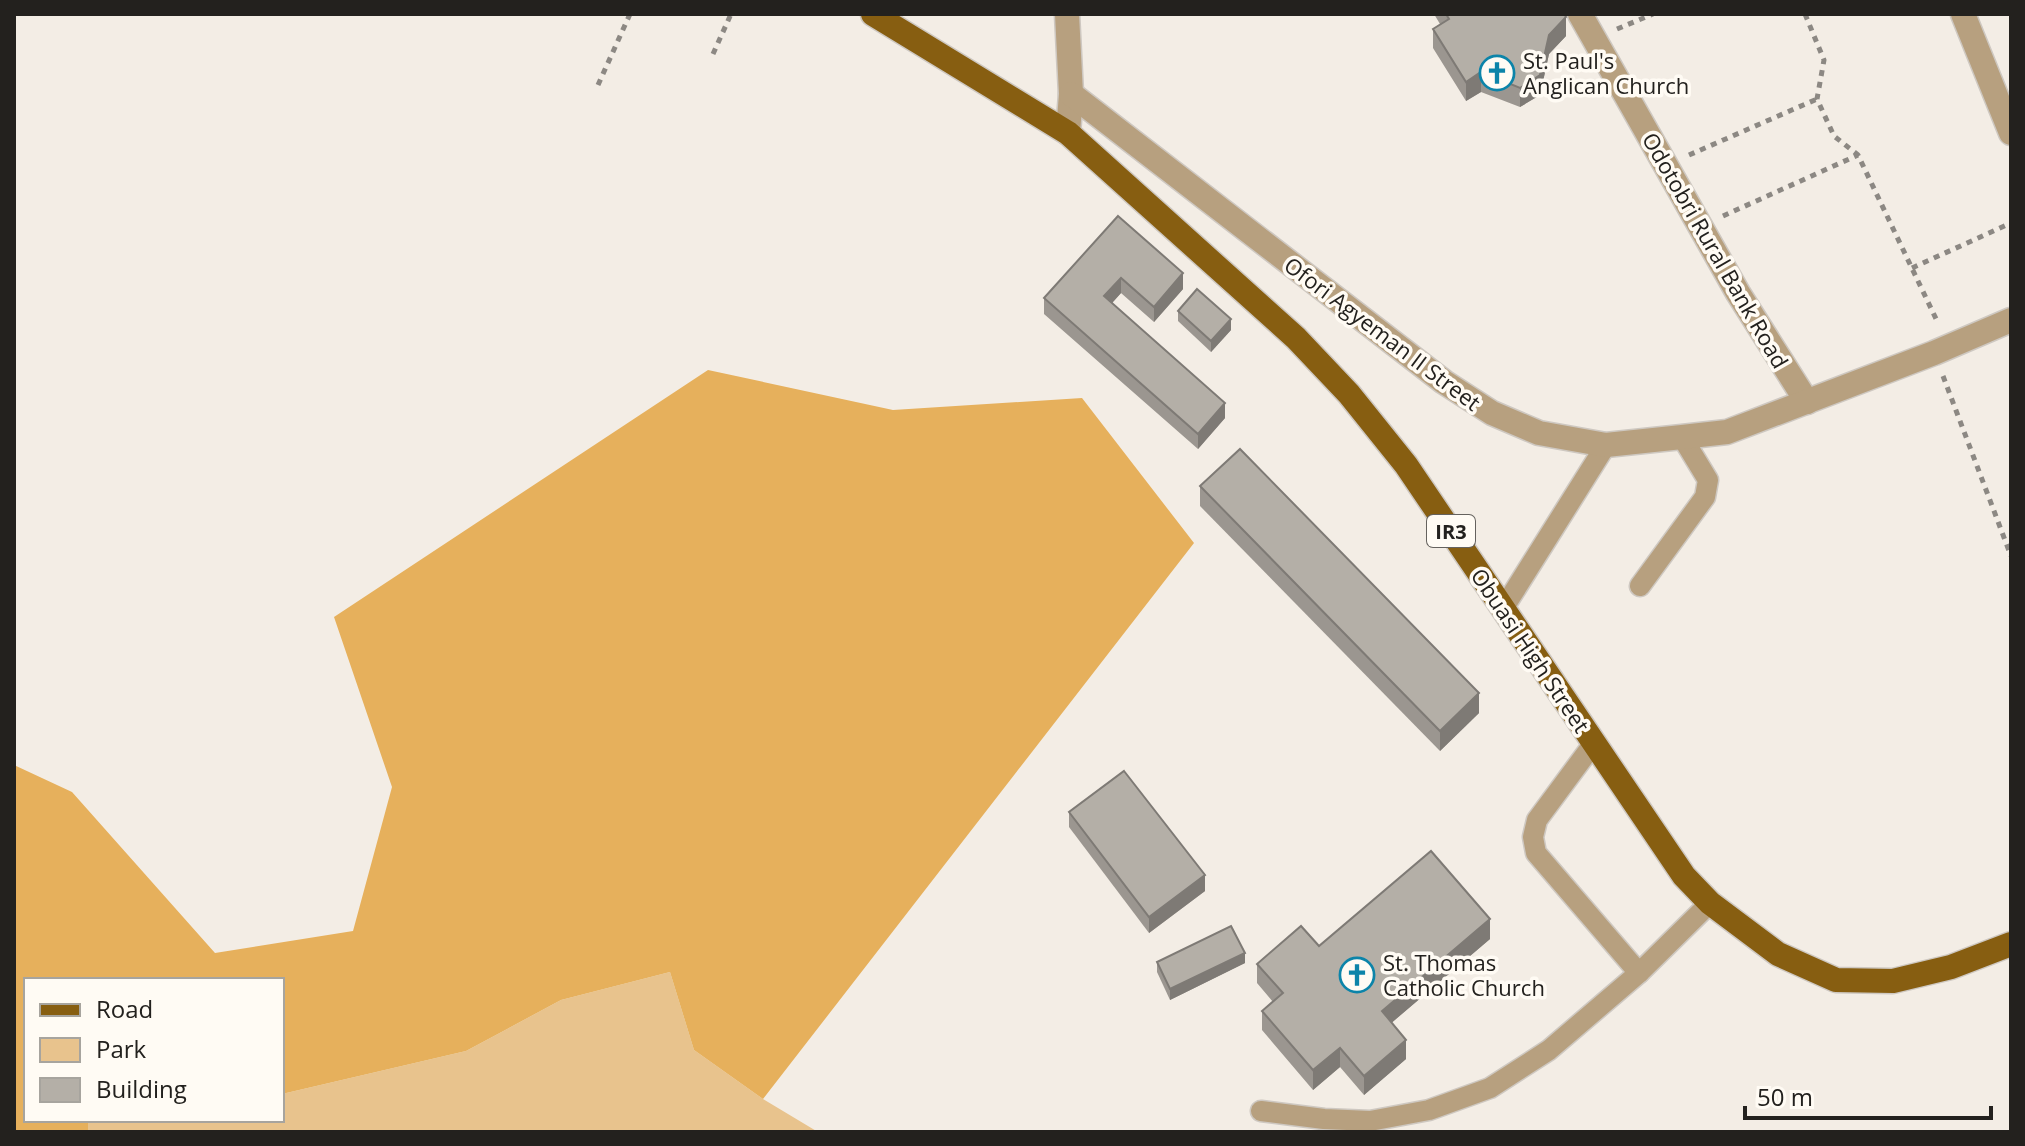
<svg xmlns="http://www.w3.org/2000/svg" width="2025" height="1146" viewBox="0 0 2025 1146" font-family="'Open Sans',sans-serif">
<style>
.green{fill:#e8c38d}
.forest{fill:#e6b05c}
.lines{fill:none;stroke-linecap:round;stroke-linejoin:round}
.lane-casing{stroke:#cec8c1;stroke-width:23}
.street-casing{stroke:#cec8c1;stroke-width:27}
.primary-casing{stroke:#cec8c1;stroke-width:27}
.path{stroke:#8c8883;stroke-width:5;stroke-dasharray:6 6;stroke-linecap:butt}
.lane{stroke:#b7a07f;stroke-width:20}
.street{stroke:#b7a07f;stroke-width:24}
.primary{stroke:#875e11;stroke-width:24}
.wall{fill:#9b9690}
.shaded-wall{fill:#7e7a75}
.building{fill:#b4afa7;stroke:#7e7a75;stroke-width:2}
.labels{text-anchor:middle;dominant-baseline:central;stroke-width:7;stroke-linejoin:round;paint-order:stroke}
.shield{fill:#fffbf4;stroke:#65625e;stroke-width:2}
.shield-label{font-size:20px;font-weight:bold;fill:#23211e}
.poi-label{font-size:22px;fill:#23211e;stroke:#fffbf4;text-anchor:start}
.street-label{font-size:22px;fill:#23211e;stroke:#fffbf4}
</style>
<rect width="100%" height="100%" fill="#f3ede5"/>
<polygon class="green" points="670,972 694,1050 763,1099 818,1132 88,1132 88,1120 282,1120 282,1094 466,1051 561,1000"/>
<polygon class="forest" points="708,370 893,410 1082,398 1194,543 763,1099 694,1050 670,972 561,1000 466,1051 282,1094 282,980 26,980 26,1120 88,1120 88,1132 14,1132 14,765 72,792 215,953 353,931 392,787 334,617"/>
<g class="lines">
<g class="lane-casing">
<g id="lane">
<polyline points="1640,586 1705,497 1708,480 1682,437"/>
<polyline points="1503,609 1606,445"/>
<polyline points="1594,743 1537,820 1533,837 1536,853 1639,973"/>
<polyline points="1261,1111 1324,1119 1370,1121 1429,1110 1490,1088 1549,1050 1639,973 1710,903"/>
</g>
</g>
<g class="street-casing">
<g id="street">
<polyline points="1067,14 1071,94 1068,133"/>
<polyline points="1580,14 1738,293 1807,402"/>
<polyline points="1963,14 2011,133"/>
<polyline points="1071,94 1444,382 1492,413 1539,433 1606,445 1682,437 1727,432 1934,353 2011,320"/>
</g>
</g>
<g class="primary-casing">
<polyline id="primary" points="873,14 1068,133 1296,338 1349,394 1406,465 1684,876 1710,903 1778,954 1836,980 1893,981 1951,967 2011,944"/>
</g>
<g class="path">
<polyline points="1805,14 1824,60 1817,99 1834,136 1858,155 1938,323"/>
<polyline points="1617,29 1653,14"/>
<polyline points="713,54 731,14"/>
<polyline points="598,85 630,14"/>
<polyline points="1689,155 1817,99"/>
<polyline points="1723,216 1858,155"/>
<polyline points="1912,268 2011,223"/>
<polyline points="1943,376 2011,556"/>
</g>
<use href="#lane" class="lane"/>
<use href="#street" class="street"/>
<use href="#primary" class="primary"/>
</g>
<g class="wall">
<polygon points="1434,14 1564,14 1566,36 1549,54 1540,95 1520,107 1481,92 1466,101 1433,48 1433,29 1440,24"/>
<polygon points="1118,216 1183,289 1154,322 1121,293 1112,303 1225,418 1198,449 1044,314 1044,298"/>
<polygon points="1178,311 1231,330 1211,352 1178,321"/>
<polygon points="1200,486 1479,713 1440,751 1200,506"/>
<polygon points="1069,812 1205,891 1149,933 1069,827"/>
<polygon points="1490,939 1391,1023 1406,1059 1364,1095 1340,1067 1313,1090 1262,1030 1262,1011 1273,1002 1257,983 1257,964 1319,946"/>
<polygon points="1157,962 1245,963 1170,1000 1157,972"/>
</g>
<g class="shaded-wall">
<polygon points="1566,17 1566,36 1549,54 1540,95 1520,107 1520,88 1549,35"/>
<polygon points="1481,72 1481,92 1466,101 1466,82"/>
<polygon points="1183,273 1183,289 1154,322 1154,307"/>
<polygon points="1121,278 1121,293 1104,312 1104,296"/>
<polygon points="1231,319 1231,330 1211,352 1211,341"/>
<polygon points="1225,403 1225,418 1198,449 1198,434"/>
<polygon points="1479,693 1479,713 1440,751 1440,731"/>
<polygon points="1205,875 1205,891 1149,933 1149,917"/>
<polygon points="1490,919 1490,939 1382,1031 1382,1011"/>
<polygon points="1245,953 1245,963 1170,1000 1170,989"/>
<polygon points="1406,1040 1406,1059 1364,1095 1364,1076"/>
<polygon points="1340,1048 1340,1067 1313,1090 1313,1070"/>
</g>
<g class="building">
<polygon points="1446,14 1564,14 1566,17 1549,35 1540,75 1520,88 1481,72 1466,82 1433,29 1449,19"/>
<polygon points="1118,216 1183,273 1154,307 1121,278 1104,296 1225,403 1198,434 1044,298"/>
<polygon points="1197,289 1231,319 1211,341 1178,311"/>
<polygon points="1240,449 1479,693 1440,731 1200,486"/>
<polygon points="1124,771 1205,875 1149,917 1069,812"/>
<polygon points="1431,851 1490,919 1382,1011 1406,1040 1364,1076 1340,1048 1313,1070 1262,1011 1283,993 1257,964 1301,926 1319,946"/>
<polygon points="1231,926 1245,953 1170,989 1157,962"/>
</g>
<defs>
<g id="church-ring" transform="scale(1.8)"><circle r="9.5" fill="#fffbf4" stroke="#0c84a9" stroke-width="1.5"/><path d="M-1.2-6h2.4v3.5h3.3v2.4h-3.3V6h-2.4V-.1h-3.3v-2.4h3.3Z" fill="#0c84a9"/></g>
</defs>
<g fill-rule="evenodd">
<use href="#church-ring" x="1497" y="73"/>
<use href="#church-ring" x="1357" y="975"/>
</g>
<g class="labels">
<rect class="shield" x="1427" y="515" width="48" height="32" rx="6"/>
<g class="shield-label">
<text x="1451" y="531">IR3</text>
</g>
<g class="poi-label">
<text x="1523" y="60">St. Paul's<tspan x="1523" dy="25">Anglican Church</tspan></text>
<text x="1383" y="962">St. Thomas<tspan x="1383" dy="25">Catholic Church</tspan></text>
</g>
<g class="street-label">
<text transform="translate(1716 250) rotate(60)">Odotobri Rural Bank Road</text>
<text transform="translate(1383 333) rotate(37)">Ofori Agyeman II Street</text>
<text transform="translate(1531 650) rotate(56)">Obuasi High Street</text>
</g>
</g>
<rect width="2025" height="1146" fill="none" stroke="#23211e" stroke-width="32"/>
<rect x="24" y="978" width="260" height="144" fill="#fffbf4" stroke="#a7a49e" stroke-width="2"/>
<rect x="40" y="1004" width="40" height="12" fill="#875e11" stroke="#a7a49e" stroke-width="2"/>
<text x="96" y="1018" font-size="24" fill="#23211e">Road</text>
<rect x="40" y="1038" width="40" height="24" fill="#e8c38d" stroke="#a7a49e" stroke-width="2"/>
<text x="96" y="1058" font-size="24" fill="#23211e">Park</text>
<rect x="40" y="1078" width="40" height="24" fill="#b4afa7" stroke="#a7a49e" stroke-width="2"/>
<text x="96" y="1098" font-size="24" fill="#23211e">Building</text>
<path d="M1745 1106v12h246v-12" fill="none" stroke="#23211e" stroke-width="4"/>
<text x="1757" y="1106" font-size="24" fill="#23211e" stroke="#fffbf4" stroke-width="6" paint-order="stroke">50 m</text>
</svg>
